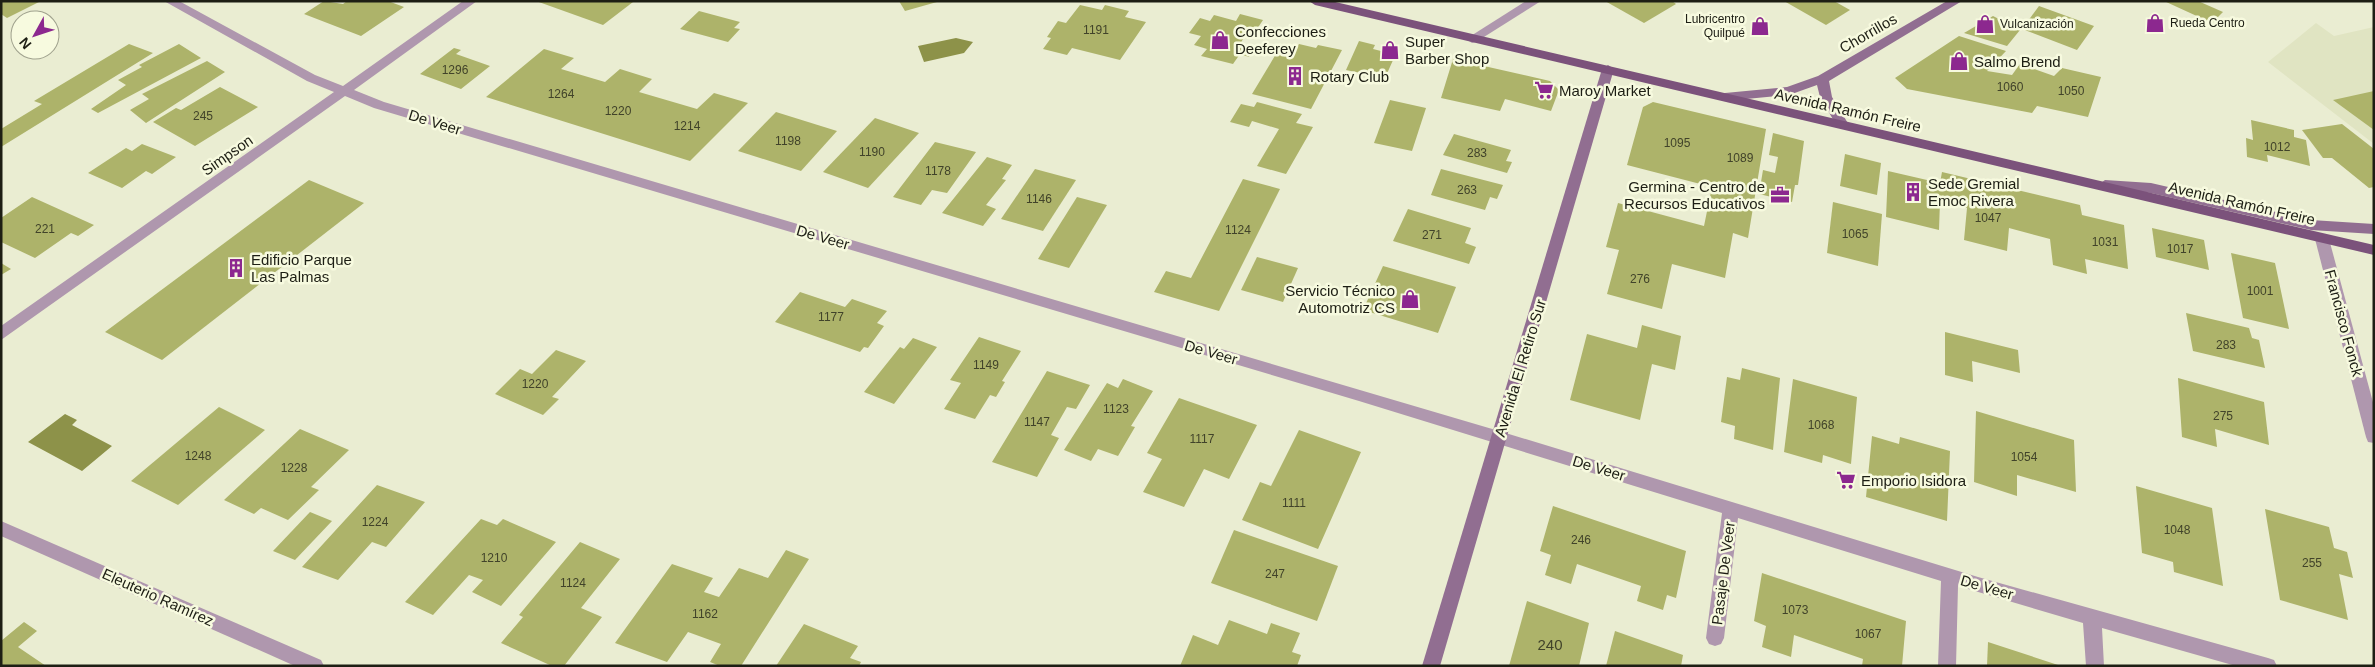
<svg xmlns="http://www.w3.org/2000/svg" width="2375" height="667" viewBox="0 0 2375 667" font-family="Arial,sans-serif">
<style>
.built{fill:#e0e4c2}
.water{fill:#8d9249}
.building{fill:#adb36a}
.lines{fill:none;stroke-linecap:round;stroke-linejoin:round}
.street{fill:#af97ae;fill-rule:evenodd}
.secondary{fill:#916e91;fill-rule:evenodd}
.primary{fill:#7b527b;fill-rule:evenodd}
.labels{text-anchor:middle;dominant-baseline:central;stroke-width:5;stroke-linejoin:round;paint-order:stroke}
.far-poi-label{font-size:12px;fill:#1d1e14;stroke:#f7fadf;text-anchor:start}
.number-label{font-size:12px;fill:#41432a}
.poi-label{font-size:15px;fill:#1d1e14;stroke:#f7fadf;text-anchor:start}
.street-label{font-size:15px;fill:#1d1e14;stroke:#f7fadf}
.near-number-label{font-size:15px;fill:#41432a}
</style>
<rect width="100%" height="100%" fill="#eaedd2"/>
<polygon class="built" points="2316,23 2334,36 2374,27 2374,144 2268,62"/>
<g class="water">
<polygon points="956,38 973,42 964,53 924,62 918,46"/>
<polygon points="65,414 77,420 72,425 112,446 82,471 28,442"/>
</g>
<g class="building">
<polygon points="1,1 41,1 7,18 1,14"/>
<polygon points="324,1 343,4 347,1 388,1 404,7 361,36 304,14"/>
<polygon points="536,1 631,1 633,2 603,25"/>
<polygon points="899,1 937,1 937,2 905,11"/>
<polygon points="1605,1 1672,1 1676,4 1644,23"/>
<polygon points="1784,1 1834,1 1850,10 1826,25"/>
<polygon points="2164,1 2198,1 2223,12 2212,23"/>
<polygon points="1080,5 1102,10 1105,5 1129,11 1125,17 1146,22 1120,60 1072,48 1067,55 1043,49 1051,38 1047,37 1058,21 1066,23"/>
<polygon points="2039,6 2094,26 2077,50 2022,29"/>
<polygon points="699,11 740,22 734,28 740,29 728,42 680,29"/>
<polygon points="1240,14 1263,20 1255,32 1248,31 1240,44 1254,48 1249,57 1240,54 1233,64 1201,56 1207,49 1194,45 1201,36 1189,33 1200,18 1210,21 1214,15 1236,21"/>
<polygon points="1993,16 2020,30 2007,46 1964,33"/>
<polygon points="1959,36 2006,51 1987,71 2012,75 2020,64 2054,76 2062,68 2101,77 2088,117 2037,106 2032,113 1907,89 1895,78"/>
<polygon points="1359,41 1375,45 1373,49 1381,51 1384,45 1398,49 1385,78 1346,70"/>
<polygon points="129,44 153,53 1,147 1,129 42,104 34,101"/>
<polygon points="179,44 201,58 98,113 91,109 126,85 118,80 142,67 139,65"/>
<polygon points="1299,44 1316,48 1318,45 1342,50 1311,109 1252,94 1276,54 1291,58"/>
<polygon points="454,48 461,50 456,54 490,66 461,89 420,74"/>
<polygon points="544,49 574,58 561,69 605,82 620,69 652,79 639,92 697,109 714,93 748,103 690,161 486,97"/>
<polygon points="1453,59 1550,81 1559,90 1551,111 1505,99 1500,111 1441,98"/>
<polygon points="207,61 225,72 146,123 130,110 149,99 142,94"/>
<polygon points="220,87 258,107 195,146 153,122 176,108 181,110"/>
<polygon points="2374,91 2374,130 2333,100"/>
<polygon points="1390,100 1426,108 1412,151 1374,143"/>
<polygon points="1257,102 1302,114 1296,123 1313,127 1286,174 1257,166 1279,129 1252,121 1249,127 1230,122 1241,104 1254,107"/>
<polygon points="1653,102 1766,129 1748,238 1733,233 1725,278 1672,264 1662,309 1607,294 1619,250 1606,247 1618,203 1704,226 1712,187 1627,165 1643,107"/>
<polygon points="776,112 837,131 801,171 738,151"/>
<polygon points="875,118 919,133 868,188 823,172"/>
<polygon points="2251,120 2294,130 2294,137 2306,140 2310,166 2267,155 2268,162 2247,157 2246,138 2253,140"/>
<polygon points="2342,124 2374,149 2374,187 2369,188 2332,158 2323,158 2302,130"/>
<polygon points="1773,133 1804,141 1798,185 1795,185 1792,202 1759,194 1763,170 1775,173 1778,157 1769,155"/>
<polygon points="1454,134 1511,150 1506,161 1512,162 1507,173 1443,155"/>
<polygon points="935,142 976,152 947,193 932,190 921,205 893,197"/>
<polygon points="142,144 176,157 152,174 146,171 122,188 88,173 126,148 132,151"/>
<polygon points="1845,154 1881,163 1877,195 1840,186"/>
<polygon points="987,157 1012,165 1002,179 1006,180 986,205 996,209 983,226 942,213"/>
<polygon points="1035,169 1076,180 1043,231 1001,219"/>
<polygon points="1441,169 1503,185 1497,199 1490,197 1485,210 1431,195"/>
<polygon points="1888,171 1940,183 1942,172 2080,205 2082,215 2124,225 2128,269 2085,259 2087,274 2053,265 2050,239 2009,228 2007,251 1964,240 1967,208 1940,201 1939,230 1886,217"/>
<polygon points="1243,179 1280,189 1219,311 1154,292 1166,271 1191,278"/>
<polygon points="309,180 364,203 162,360 105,332"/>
<polygon points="32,197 94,225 78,236 71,233 35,258 1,242 1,218"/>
<polygon points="1077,197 1107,205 1069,268 1038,259"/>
<polygon points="1833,202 1882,214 1878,266 1827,253"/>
<polygon points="1408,209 1471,228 1465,243 1476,247 1469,264 1393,241"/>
<polygon points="2152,228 2204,240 2209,270 2156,257"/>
<polygon points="2231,253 2275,263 2289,329 2243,318"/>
<polygon points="1257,257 1298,268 1283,302 1241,290"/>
<polygon points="1,263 11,269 1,275"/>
<polygon points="1383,266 1456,287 1438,333 1363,310"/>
<polygon points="800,292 845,307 852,299 887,311 877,323 884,326 868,348 864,347 860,352 775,322"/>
<polygon points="2186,313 2249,328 2252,338 2259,340 2265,368 2193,351"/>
<polygon points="1642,325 1681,336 1675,370 1652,364 1640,420 1570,400 1587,334 1637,348"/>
<polygon points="1945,332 2018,350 2020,373 1972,361 1973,382 1945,375"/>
<polygon points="979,337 1021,351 1002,381 1005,382 996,397 990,395 975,419 944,409 961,383 950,380"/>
<polygon points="913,338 937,347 894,404 864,392 900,347 904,349"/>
<polygon points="556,350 586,361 552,397 559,399 543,415 495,394 520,369 532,374"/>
<polygon points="1742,368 1780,378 1773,450 1734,439 1735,426 1721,422 1727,377 1740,380"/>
<polygon points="1047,371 1090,385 1076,409 1067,407 1051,435 1059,438 1037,477 992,462"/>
<polygon points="2178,378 2264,402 2269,445 2215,429 2217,447 2182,437"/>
<polygon points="1123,379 1153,391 1131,426 1135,427 1118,456 1098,449 1091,461 1064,450 1107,383 1118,388"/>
<polygon points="1793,379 1857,397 1851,464 1823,455 1822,463 1784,452"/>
<polygon points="1179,398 1257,425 1229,479 1204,469 1184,507 1143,492 1162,459 1147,453"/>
<polygon points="219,407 265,430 178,505 131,481"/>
<polygon points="1976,411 2074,440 2076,492 2017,475 2017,496 1974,482"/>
<polygon points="300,429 349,450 311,487 319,490 288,520 261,508 254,514 224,500"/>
<polygon points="1299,430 1361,452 1318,549 1242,520 1260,482 1271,486"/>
<polygon points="1872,436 1899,444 1900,437 1950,451 1947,521 1866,497"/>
<polygon points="377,485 425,502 386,547 372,542 338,580 302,567"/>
<polygon points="2136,486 2212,508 2223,586 2174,572 2173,562 2142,553"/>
<polygon points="1553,506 1686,551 1676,598 1667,595 1663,610 1637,601 1641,586 1577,564 1571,584 1545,575 1551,555 1540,551"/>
<polygon points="2265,509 2329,527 2334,548 2347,552 2353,578 2339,574 2348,620 2280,600"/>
<polygon points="310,512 332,521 295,560 273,551"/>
<polygon points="481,519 497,525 503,519 556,542 501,606 472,592 483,580 469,575 433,615 405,602"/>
<polygon points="1234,530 1338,566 1317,621 1211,583"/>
<polygon points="580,542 620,559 581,608 602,617 564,666 552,666 501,643 523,617 519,615"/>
<polygon points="786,550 809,559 741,666 720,666 710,662 721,644 688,632 667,662 615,643 672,564 713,578 704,592 719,597 739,568 768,578"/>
<polygon points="1762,573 1906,621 1902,666 1862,666 1863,659 1794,635 1791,657 1762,647 1766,626 1754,621"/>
<polygon points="1527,601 1589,623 1579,666 1509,666"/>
<polygon points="1229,620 1267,634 1271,623 1300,633 1292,652 1301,655 1297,666 1180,666 1193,635 1218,645"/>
<polygon points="24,622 37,631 18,647 46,666 1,666 1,641"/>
<polygon points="804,624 858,646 850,658 861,662 859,666 776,666"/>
<polygon points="1615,631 1683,655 1681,666 1606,666"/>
<polygon points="1988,642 2058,665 2058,666 1987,666"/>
</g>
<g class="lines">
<g class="street">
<polygon points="164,1 179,1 315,75 343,86 463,1 477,1 354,90 384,102 1499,431 1978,577 2268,658 2274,660 2277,666 2236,666 2102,628 2104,666 2086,666 2083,623 1958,586 1956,666 1938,666 1941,581 1738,518 1724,638 1721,644 1715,646 1709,644 1706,638 1722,513 1359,401 374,108 345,96 1,340 1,326 334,92 307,81"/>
<polygon points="1526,1 1541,1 1476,42 1472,43 1466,39"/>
<polygon points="2322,234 2327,235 2329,239 2374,406 2374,443 2368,442 2366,437 2315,239 2317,235"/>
<polygon points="1,521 321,660 324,666 295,666 1,536"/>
</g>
<g class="secondary">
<polygon points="1947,1 1962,1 1829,81 1832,97 1849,125 1848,128 1838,128 1820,97 1817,85 1789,95 1725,101 1719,97 1725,93 1787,87 1818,76"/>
<polygon points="1608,65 1614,69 1440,666 1422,666 1602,69"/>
<polygon points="2105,180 2151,183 2311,220 2374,224 2374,234 2311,230 2151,193 2100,188 2098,185"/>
</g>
<polygon class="primary" points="1309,1 1331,1 2374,245 2374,255 1315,5"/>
</g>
<defs>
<g id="shop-bare" transform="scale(1.5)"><path d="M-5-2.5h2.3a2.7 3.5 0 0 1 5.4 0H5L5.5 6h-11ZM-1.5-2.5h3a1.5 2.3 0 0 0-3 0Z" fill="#8c288f" stroke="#f7fadf" stroke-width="2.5" paint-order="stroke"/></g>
<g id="building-bare" transform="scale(1.5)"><path d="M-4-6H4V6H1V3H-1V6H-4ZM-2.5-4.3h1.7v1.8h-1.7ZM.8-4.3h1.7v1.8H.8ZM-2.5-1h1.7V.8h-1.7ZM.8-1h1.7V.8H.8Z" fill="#8c288f" stroke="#f7fadf" stroke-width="2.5" paint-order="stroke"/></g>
<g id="supermarket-bare" transform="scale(1.5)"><path d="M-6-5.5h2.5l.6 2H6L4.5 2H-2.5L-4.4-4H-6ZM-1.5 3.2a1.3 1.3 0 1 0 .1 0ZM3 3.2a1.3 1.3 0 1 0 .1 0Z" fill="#8c288f" stroke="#f7fadf" stroke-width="2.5" paint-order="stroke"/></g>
<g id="office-bare" transform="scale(1.5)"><path d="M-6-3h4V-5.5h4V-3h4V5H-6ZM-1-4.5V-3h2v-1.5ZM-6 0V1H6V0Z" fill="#8c288f" stroke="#f7fadf" stroke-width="2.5" paint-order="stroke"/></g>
</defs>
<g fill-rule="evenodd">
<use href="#shop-bare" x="2155" y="23"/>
<use href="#shop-bare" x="1985" y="24"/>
<use href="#shop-bare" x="1760" y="26"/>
<use href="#shop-bare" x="1220" y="40"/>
<use href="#shop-bare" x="1390" y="50"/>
<use href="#shop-bare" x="1959" y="61"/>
<use href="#building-bare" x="1295" y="76"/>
<use href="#supermarket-bare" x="1544" y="90"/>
<use href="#building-bare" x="1913" y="192"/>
<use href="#office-bare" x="1780" y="195"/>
<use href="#building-bare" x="236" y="268"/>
<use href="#shop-bare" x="1410" y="299"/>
<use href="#supermarket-bare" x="1846" y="480"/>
</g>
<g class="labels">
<g class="far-poi-label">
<text x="1745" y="19" text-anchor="end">Lubricentro<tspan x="1745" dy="14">Quilpué</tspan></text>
<text x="2170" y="23">Rueda Centro</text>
<text x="2000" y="24">Vulcanización</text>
</g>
<g class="number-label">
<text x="1096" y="30">1191</text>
<text x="455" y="70">1296</text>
<text x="2010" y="87">1060</text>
<text x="2071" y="91">1050</text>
<text x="561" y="94">1264</text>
<text x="618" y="111">1220</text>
<text x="203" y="116">245</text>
<text x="687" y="126">1214</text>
<text x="788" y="141">1198</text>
<text x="1677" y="143">1095</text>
<text x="2277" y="147">1012</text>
<text x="872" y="152">1190</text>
<text x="1477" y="153">283</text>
<text x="1740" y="158">1089</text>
<text x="938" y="171">1178</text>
<text x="1467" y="190">263</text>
<text x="1039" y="199">1146</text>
<text x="1988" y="218">1047</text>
<text x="45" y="229">221</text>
<text x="1238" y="230">1124</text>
<text x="1855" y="234">1065</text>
<text x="1432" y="235">271</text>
<text x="2105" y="242">1031</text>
<text x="2180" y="249">1017</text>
<text x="1640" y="279">276</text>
<text x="2260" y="291">1001</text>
<text x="831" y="317">1177</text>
<text x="2226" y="345">283</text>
<text x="986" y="365">1149</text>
<text x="535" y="384">1220</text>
<text x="1116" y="409">1123</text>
<text x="2223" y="416">275</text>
<text x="1037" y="422">1147</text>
<text x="1821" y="425">1068</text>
<text x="1202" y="439">1117</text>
<text x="198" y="456">1248</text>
<text x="2024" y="457">1054</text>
<text x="294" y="468">1228</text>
<text x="1294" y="503">1111</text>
<text x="375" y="522">1224</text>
<text x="2177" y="530">1048</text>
<text x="1581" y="540">246</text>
<text x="494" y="558">1210</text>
<text x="2312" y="563">255</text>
<text x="1275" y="574">247</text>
<text x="573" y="583">1124</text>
<text x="1795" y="610">1073</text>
<text x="705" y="614">1162</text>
<text x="1868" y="634">1067</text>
</g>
<g class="poi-label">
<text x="1235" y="31">Confecciones<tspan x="1235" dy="17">Deeferey</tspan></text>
<text x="1405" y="41">Super<tspan x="1405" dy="17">Barber Shop</tspan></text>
<text x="1974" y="61">Salmo Brend</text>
<text x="1310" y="76">Rotary Club</text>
<text x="1559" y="90">Maroy Market</text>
<text x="1928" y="183">Sede Gremial<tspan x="1928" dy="17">Emoc Rivera</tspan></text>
<text x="1765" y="186" text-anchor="end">Germina - Centro de<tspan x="1765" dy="17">Recursos Educativos</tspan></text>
<text x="251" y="259">Edificio Parque<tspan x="251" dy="17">Las Palmas</tspan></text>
<text x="1395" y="290" text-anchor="end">Servicio Técnico<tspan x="1395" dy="17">Automotriz CS</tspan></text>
<text x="1861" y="480">Emporio Isidora</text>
</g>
<g class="street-label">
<text transform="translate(1868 33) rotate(-30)">Chorrillos</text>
<text transform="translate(1848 110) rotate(13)">Avenida Ramón Freire</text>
<text transform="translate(435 122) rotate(17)">De Veer</text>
<text transform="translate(227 155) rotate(-35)">Simpson</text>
<text transform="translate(2242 203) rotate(13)">Avenida Ramón Freire</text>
<text transform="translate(823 237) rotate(16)">De Veer</text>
<text transform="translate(2344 323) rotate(75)">Francisco Fonck</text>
<text transform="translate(1211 352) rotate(16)">De Veer</text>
<text transform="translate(1520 368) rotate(-73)">Avenida El Retiro Sur</text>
<text transform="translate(1599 468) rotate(17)">De Veer</text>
<text transform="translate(1723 573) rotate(-83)">Pasaje De Veer</text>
<text transform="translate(1987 587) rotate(16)">De Veer</text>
<text transform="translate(158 597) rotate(24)">Eleuterio Ramírez</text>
</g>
<g class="near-number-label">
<text x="1550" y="644">240</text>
</g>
</g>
<rect width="2375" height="667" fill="none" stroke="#1d1e14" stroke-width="5"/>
<g transform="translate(35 35) rotate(230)"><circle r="24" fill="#f7fadf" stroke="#a0a28e"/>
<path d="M0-4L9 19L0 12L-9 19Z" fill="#8c288f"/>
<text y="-8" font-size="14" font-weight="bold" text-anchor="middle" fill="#1d1e14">N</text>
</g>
</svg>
